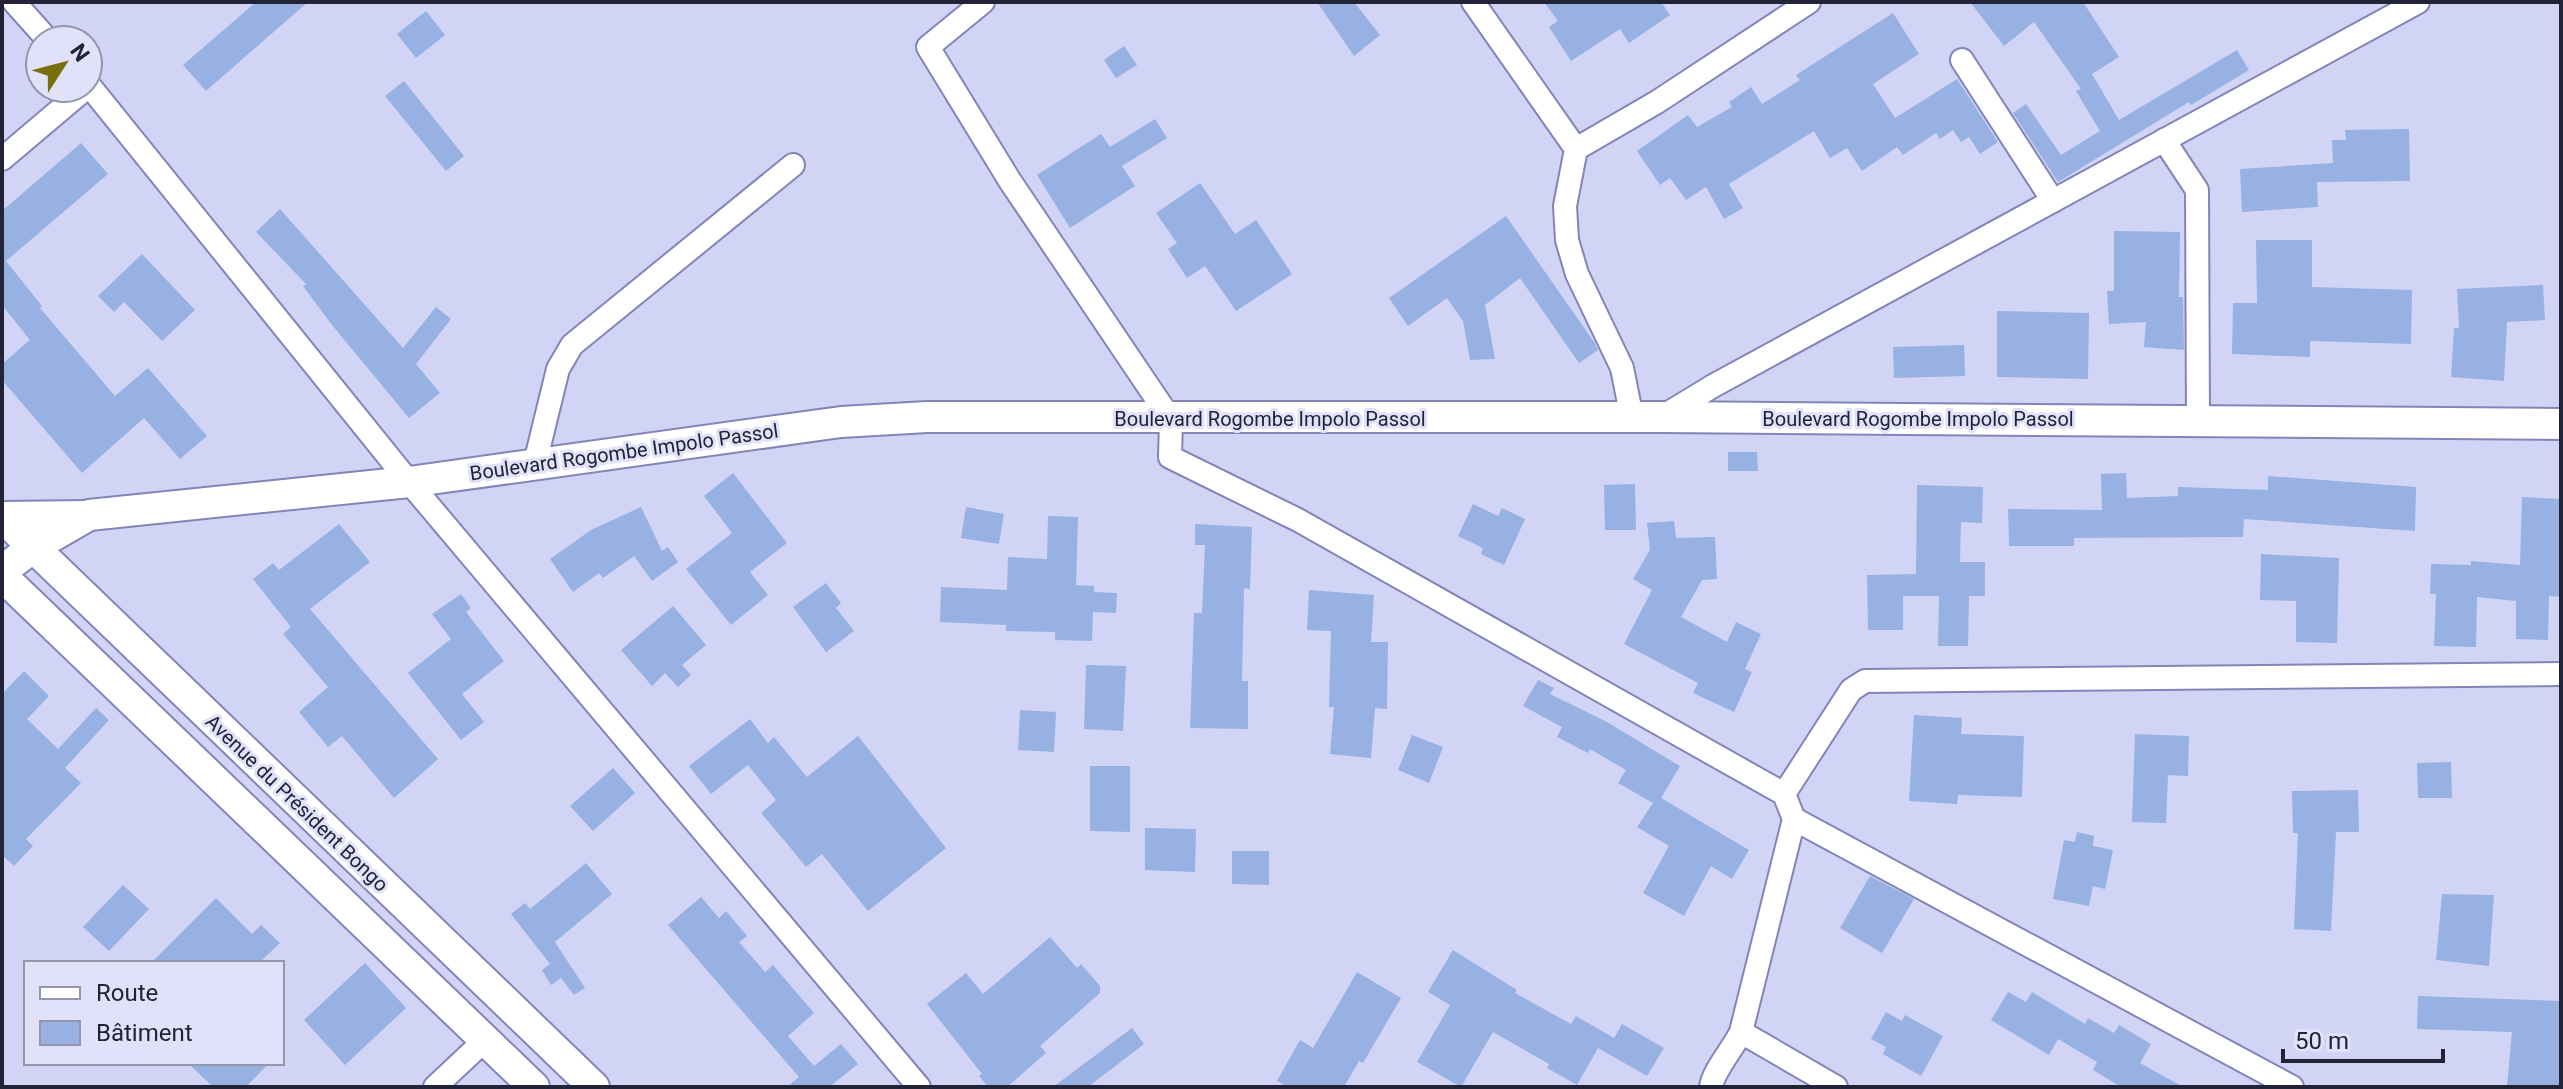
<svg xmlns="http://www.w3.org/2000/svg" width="2563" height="1089" viewBox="0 0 2563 1089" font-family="Roboto,sans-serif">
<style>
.building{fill:#96b1e2}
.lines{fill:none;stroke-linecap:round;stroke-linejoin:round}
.street-casing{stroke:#8384b8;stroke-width:26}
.secondary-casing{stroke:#8384b8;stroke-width:34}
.street{stroke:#fff;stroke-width:22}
.secondary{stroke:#fff;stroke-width:30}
.labels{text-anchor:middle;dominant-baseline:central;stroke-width:6;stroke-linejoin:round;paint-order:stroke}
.street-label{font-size:20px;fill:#222337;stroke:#e1e2f9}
</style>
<rect width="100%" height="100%" fill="#d2d4f6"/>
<g class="building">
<polygon points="256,2 308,2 206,91 183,65"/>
<polygon points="1317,2 1354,2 1380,35 1354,56"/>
<polygon points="1544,2 1661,2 1670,15 1629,43 1620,29 1571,61 1549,27 1558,21"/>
<polygon points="1970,2 2083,2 2119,57 2092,74 2119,120 2237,50 2249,70 2191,105 2189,102 2058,182 2013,113 2026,104 2061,155 2100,131 2076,91 2081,89 2034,22 2004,46"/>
<polygon points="426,11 445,35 416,58 397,34"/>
<polygon points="1893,13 1919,54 1873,84 1895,118 1957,79 1998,142 1980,154 1969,137 1961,142 1953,130 1940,139 1936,133 1903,155 1897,147 1862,171 1847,148 1830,158 1814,131 1729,184 1743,208 1724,219 1706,187 1686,200 1670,178 1660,185 1637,151 1688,115 1697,127 1732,107 1729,102 1751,87 1762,104 1800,80 1796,75"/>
<polygon points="1124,46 1137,65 1116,78 1104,60"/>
<polygon points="404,81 464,156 446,171 385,96"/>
<polygon points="1155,119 1167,138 1122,166 1135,186 1070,228 1037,175 1101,134 1110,147"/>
<polygon points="2409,129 2410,181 2317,182 2318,207 2242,212 2240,169 2333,163 2332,140 2346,140 2345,130"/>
<polygon points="81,143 108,174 6,261 42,306 40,308 115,396 148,368 207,436 180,459 144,418 82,473 2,380 2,364 30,340 2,305 2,211"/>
<polygon points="1200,183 1235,234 1256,220 1292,274 1236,311 1205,266 1187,278 1168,249 1177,243 1156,213"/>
<polygon points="280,209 403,348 436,307 451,319 416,364 440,393 409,418 332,325 303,286 306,284 256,232"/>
<polygon points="1506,216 1594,342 1598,350 1579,363 1520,278 1485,305 1495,359 1470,360 1463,321 1447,298 1408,326 1389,298"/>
<polygon points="2114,231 2180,232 2179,297 2183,297 2184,350 2144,347 2146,322 2109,324 2107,291 2114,291"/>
<polygon points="2256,240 2312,240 2312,287 2412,290 2411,344 2310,341 2310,357 2232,354 2233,303 2257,303"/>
<polygon points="142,254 195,310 162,341 124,302 114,312 98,296"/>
<polygon points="2543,285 2545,320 2507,322 2504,381 2451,377 2454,328 2459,328 2457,289"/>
<polygon points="1997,311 2089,313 2088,379 1997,377"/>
<polygon points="1964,345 1965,376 1894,378 1893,347"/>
<polygon points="1728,452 1757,452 1758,471 1728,471"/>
<polygon points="733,473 787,543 750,572 768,595 731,625 686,569 732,533 704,496"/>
<polygon points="2126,473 2127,498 2178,496 2178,487 2268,490 2268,476 2416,487 2415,531 2244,519 2243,537 2074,538 2074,546 2009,546 2008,509 2102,510 2101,474"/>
<polygon points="1635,484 1636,530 1605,530 1604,485"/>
<polygon points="1917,485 1983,487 1982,523 1961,522 1960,562 1985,562 1985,596 1969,596 1968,646 1938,646 1939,596 1903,596 1903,630 1868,630 1867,575 1916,574"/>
<polygon points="2522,497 2561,499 2561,597 2549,596 2548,640 2516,639 2516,601 2477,597 2476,647 2434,646 2436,594 2430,594 2431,564 2471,565 2471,561 2520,565"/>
<polygon points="1473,504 1498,516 1502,508 1525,519 1504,565 1481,554 1483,548 1458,536"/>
<polygon points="641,507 662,551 668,547 678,562 652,581 634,556 603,578 599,573 573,592 550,559 591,530"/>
<polygon points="966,507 1004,514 999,544 961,538"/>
<polygon points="1048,516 1078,517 1076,585 1094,586 1094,592 1117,593 1116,613 1093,612 1092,641 1055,640 1055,632 1006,631 1006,625 940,622 941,587 1007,590 1008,557 1047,559"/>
<polygon points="1674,521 1676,538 1715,537 1717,579 1702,580 1681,617 1727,642 1736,622 1761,634 1745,669 1752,672 1734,712 1693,693 1698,683 1624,644 1652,590 1633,579 1650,550 1647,523"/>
<polygon points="339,524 370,562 310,609 438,759 394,798 342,736 328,747 299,712 328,687 283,634 291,627 253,579 273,563 279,570"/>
<polygon points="1195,524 1252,527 1250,589 1244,588 1242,681 1248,681 1248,729 1190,728 1194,613 1202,613 1205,545 1195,545"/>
<polygon points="2261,554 2339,558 2337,643 2296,642 2296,601 2260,600"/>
<polygon points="826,583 841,603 836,608 854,631 826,652 793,607"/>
<polygon points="1309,590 1374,595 1371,642 1388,642 1387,709 1375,708 1371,758 1330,754 1334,707 1329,707 1331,631 1307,630"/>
<polygon points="461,594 471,608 466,612 504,661 462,694 484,722 461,740 408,673 451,639 432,614"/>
<polygon points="673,606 706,645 682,665 691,675 678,687 665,673 652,686 621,650"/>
<polygon points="1086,665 1126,666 1123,731 1084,729"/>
<polygon points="24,671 49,696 27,719 58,749 96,708 109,720 65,768 81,783 26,839 33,846 14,866 2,855 2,694"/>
<polygon points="1538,680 1554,688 1550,694 1607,722 1680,766 1661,798 1749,850 1732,879 1711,866 1684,916 1643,893 1669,846 1637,827 1653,803 1618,783 1626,770 1590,749 1588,753 1557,737 1562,727 1523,706"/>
<polygon points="1020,710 1056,712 1054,752 1018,750"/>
<polygon points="1914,715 1962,718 1961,734 2024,736 2022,797 1958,795 1957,804 1909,801"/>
<polygon points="750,719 768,743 774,737 807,777 858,736 946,848 868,911 822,854 806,867 784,840 761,813 776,800 748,765 711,794 689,766"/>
<polygon points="2135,734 2189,736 2188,776 2168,775 2166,823 2132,822"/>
<polygon points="1412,735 1443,747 1429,783 1398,770"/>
<polygon points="2451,762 2452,798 2418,798 2417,763"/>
<polygon points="1090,766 1130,766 1130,832 1090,831"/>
<polygon points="613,768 635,793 593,831 570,806"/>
<polygon points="2358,790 2359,832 2336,832 2331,931 2294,929 2298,833 2293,833 2292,791"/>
<polygon points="1145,828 1196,829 1195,872 1145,870"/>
<polygon points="2077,832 2094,836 2093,846 2113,850 2105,889 2093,886 2089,906 2053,899 2064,840 2075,842"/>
<polygon points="1232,851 1269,851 1269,885 1232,884"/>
<polygon points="586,863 612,894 555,942 585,988 574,995 561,978 551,985 542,970 550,964 511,914 525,903 530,909"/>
<polygon points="1870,876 1914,899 1882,953 1840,928"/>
<polygon points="123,885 149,909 109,951 83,927"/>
<polygon points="2442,894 2494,895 2489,966 2436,960"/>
<polygon points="701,897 719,918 726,911 747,936 739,942 765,972 773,965 814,1013 788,1036 814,1066 841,1044 858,1064 829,1087 787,1087 799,1077 668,925"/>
<polygon points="216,898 252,934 261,925 280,943 259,963 151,963"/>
<polygon points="1050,937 1077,968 1081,964 1100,986 1100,993 1040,1046 1046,1053 1007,1087 988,1087 979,1076 982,1074 927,1004 966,973 983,994"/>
<polygon points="1453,950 1517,990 1515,993 1571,1024 1576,1016 1614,1038 1622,1024 1664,1048 1647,1076 1598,1048 1577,1085 1547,1068 1549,1064 1493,1032 1461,1087 1417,1062 1450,1005 1428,992"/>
<polygon points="365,963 406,1008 345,1065 304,1020"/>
<polygon points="1357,972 1401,998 1363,1063 1359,1061 1344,1087 1288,1087 1277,1081 1300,1040 1313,1048"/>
<polygon points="2008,992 2026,1002 2032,992 2085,1024 2088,1018 2114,1033 2119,1025 2151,1044 2140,1063 2183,1087 2121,1087 2093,1070 2097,1062 2058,1039 2049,1055 1991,1020"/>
<polygon points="2418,996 2561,1001 2560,1087 2507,1087 2512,1032 2417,1029"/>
<polygon points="1886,1012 1902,1021 1905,1015 1943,1036 1921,1076 1883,1054 1886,1047 1871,1039"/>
<polygon points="1132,1028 1144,1044 1088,1087 1053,1087"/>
<polygon points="188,1063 269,1063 246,1087 213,1087"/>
</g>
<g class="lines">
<g class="street-casing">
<g id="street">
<polyline points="14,2 48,40"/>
<path d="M983 2 928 47 1010 181 1171 420 1170 457 1298 520 1784 794 1794 819 1741 1032C1733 1049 1713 1071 1711 1087"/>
<polyline points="1473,2 1576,149 1565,206 1567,240 1577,274 1622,368 1632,418"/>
<polyline points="1962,60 2053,201"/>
<polyline points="88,84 409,482 919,1087"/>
<polyline points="2164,140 2197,190 2198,421"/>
<polyline points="1576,149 1657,102 1809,2"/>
<polyline points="2,159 86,88"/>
<polyline points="1662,417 1713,386 2418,2"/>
<polyline points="535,463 558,369 572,345 793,165"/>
<polyline points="1784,794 1851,690 1865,681 2561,674"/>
<polyline points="1794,819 2292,1087"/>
<polyline points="1741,1032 1836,1087"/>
<polyline points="435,1087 485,1040"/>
</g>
</g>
<g class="secondary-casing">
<g id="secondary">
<polyline points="2,517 594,1087"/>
<polyline points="2,517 87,516"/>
<polyline points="2,571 32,548 89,515 409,482 841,422 927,417 1662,417 2561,424"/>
<polyline points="2,576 534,1087"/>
</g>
</g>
<use href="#street" class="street"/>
<use href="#secondary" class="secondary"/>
</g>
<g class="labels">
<g class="street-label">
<text x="1270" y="419">Boulevard Rogombe Impolo Passol</text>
<text x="1918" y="419">Boulevard Rogombe Impolo Passol</text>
<text transform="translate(624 452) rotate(-8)">Boulevard Rogombe Impolo Passol</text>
<text transform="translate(297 803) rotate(44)">Avenue du Président Bongo</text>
</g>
</g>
<rect width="2563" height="1089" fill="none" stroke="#222337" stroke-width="8"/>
<rect x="24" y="961" width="260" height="104" fill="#e1e2f9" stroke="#9596ab" stroke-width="2"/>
<rect x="40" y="987" width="40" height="12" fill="#ffffff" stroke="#9596ab" stroke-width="2"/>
<text x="96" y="1001" font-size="24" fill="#222337">Route</text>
<rect x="40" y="1021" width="40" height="24" fill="#96b1e2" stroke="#9596ab" stroke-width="2"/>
<text x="96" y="1041" font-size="24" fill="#222337">Bâtiment</text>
<g transform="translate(64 64) rotate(54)"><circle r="38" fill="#e1e2f9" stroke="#9596ab" stroke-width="2"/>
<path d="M0-6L14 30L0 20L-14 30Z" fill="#796f0d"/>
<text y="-12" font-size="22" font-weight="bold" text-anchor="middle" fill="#222337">N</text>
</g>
<path d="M2283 1049v12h160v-12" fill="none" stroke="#222337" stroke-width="4"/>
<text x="2295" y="1049" font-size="24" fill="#222337" stroke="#e1e2f9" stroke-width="6" paint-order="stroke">50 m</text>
</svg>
